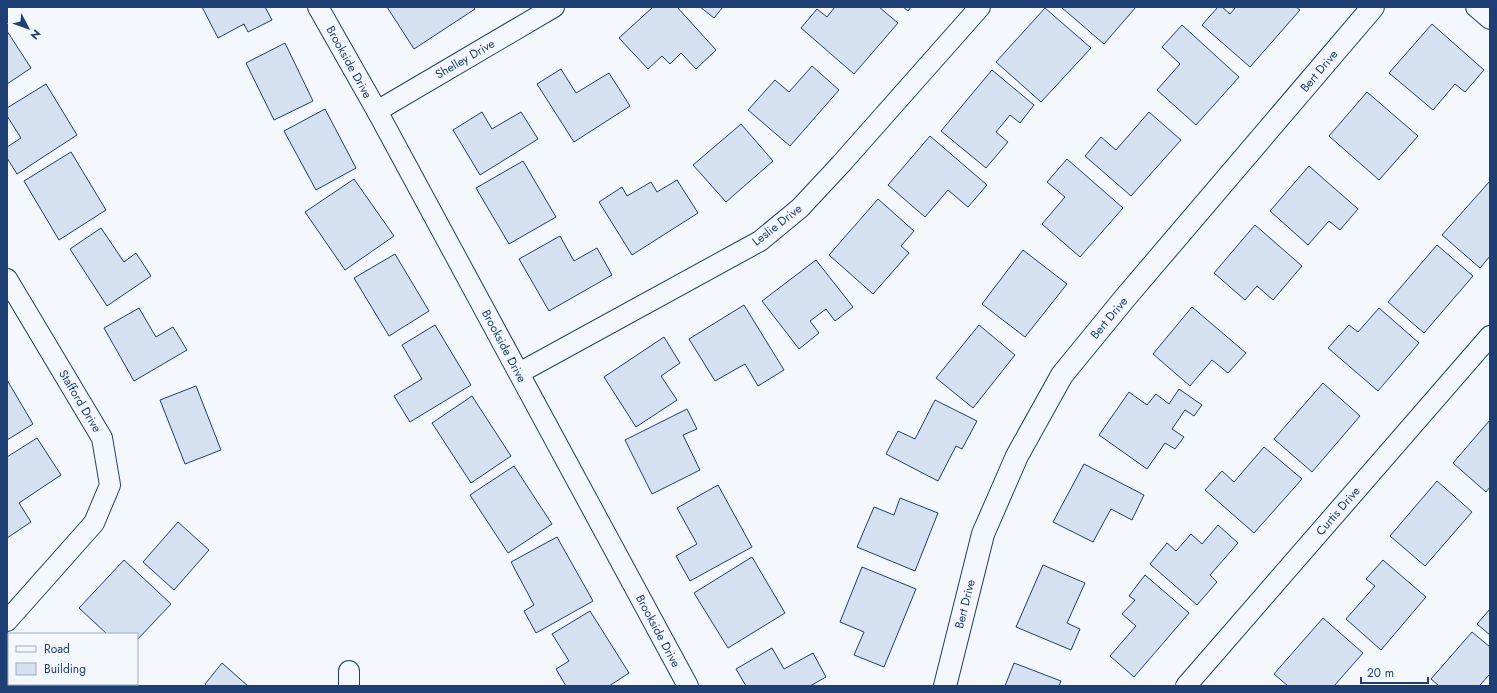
<svg xmlns="http://www.w3.org/2000/svg" width="1497" height="693" viewBox="0 0 1497 693" font-family="Jost,sans-serif">
<style>
.building{fill:#d5e0f0;stroke:#1d3f73}
.lines{fill:none;stroke-linecap:round;stroke-linejoin:round}
.minor-casing{stroke:#1d3f73;stroke-width:22}
.tertiary-casing{stroke:#1d3f73;stroke-width:24}
.minor{stroke:#f4f7fb;stroke-width:20}
.tertiary{stroke:#f4f7fb;stroke-width:22}
.labels{text-anchor:middle;dominant-baseline:central;stroke-width:3;stroke-linejoin:round;paint-order:stroke}
.street-label{font-size:12px;fill:#1d3f73;stroke:#f4f7fb}
</style>
<rect width="100%" height="100%" fill="#f4f7fb"/>
<g class="building">
<polygon points="202,7 265,7 272,20 248,32 244,24 218,38"/>
<polygon points="387,7 473,7 475,9 414,49"/>
<polygon points="653,7 677,7 716,50 696,69 681,53 670,64 662,56 648,69 619,38"/>
<polygon points="700,7 723,7 714,18"/>
<polygon points="835,7 879,7 898,23 854,74 801,28 817,9 827,17"/>
<polygon points="903,7 911,7 908,11"/>
<polygon points="1061,7 1136,7 1104,44"/>
<polygon points="1218,7 1222,7 1230,14 1236,7 1296,7 1300,10 1250,67 1202,25"/>
<polygon points="1045,8 1091,48 1041,102 996,62"/>
<polygon points="1432,24 1484,70 1465,92 1455,84 1433,110 1389,73"/>
<polygon points="1182,25 1239,77 1196,125 1157,90 1180,64 1162,47"/>
<polygon points="7,31 31,68 7,84"/>
<polygon points="285,43 313,101 274,120 246,63"/>
<polygon points="812,66 839,90 790,146 748,110 775,80 789,92"/>
<polygon points="561,69 576,93 609,73 630,106 574,142 537,84"/>
<polygon points="992,70 1034,105 1020,123 1010,115 996,132 1008,142 986,168 941,131"/>
<polygon points="46,84 77,135 17,174 7,158 7,147 21,138 7,116 7,108"/>
<polygon points="1367,92 1418,136 1379,180 1329,136"/>
<polygon points="325,109 356,168 316,190 284,131"/>
<polygon points="482,112 492,129 521,112 538,139 480,175 453,130"/>
<polygon points="1149,112 1181,140 1131,196 1085,156 1101,137 1116,150"/>
<polygon points="741,124 773,161 726,202 693,165"/>
<polygon points="930,136 987,185 968,207 948,190 925,217 888,185"/>
<polygon points="71,152 106,210 59,240 24,181"/>
<polygon points="1067,159 1123,208 1080,257 1042,224 1065,197 1047,182"/>
<polygon points="523,161 556,217 509,244 476,188"/>
<polygon points="1309,166 1358,209 1340,230 1329,221 1308,245 1270,211"/>
<polygon points="354,179 394,236 345,270 305,212"/>
<polygon points="677,180 698,213 632,255 599,202 622,187 627,196 651,182 657,192"/>
<polygon points="1490,181 1490,256 1480,268 1442,235"/>
<polygon points="878,199 914,231 901,246 909,253 873,294 829,255"/>
<polygon points="1255,225 1302,266 1273,300 1257,286 1245,300 1214,273"/>
<polygon points="101,228 124,262 136,253 151,276 107,306 70,249"/>
<polygon points="560,236 574,261 597,248 612,275 549,311 519,259"/>
<polygon points="1437,245 1473,276 1424,333 1388,302"/>
<polygon points="1023,250 1067,284 1025,337 982,304"/>
<polygon points="395,254 429,311 389,336 354,278"/>
<polygon points="816,260 853,307 835,321 826,309 810,321 819,333 799,349 762,301"/>
<polygon points="744,305 784,370 758,386 745,364 715,381 689,339"/>
<polygon points="1192,307 1246,353 1228,373 1212,360 1190,386 1153,354"/>
<polygon points="139,308 156,337 173,327 187,350 134,381 104,328"/>
<polygon points="1379,308 1419,343 1378,391 1328,348 1349,325 1358,332"/>
<polygon points="435,325 471,385 410,422 394,396 422,379 402,345"/>
<polygon points="979,325 1015,355 973,408 936,378"/>
<polygon points="664,337 680,363 661,376 677,400 636,427 604,377"/>
<polygon points="7,380 33,424 7,440"/>
<polygon points="1323,383 1360,416 1312,472 1274,439"/>
<polygon points="196,386 221,450 185,464 160,400"/>
<polygon points="1179,389 1202,405 1194,416 1185,410 1172,429 1184,437 1175,449 1165,443 1147,469 1099,435 1129,392 1147,405 1156,394 1169,404"/>
<polygon points="472,396 511,456 471,483 432,423"/>
<polygon points="935,400 977,421 962,449 956,446 938,481 886,454 898,431 915,439"/>
<polygon points="687,409 697,429 683,435 700,470 652,494 625,440"/>
<polygon points="1490,420 1490,487 1486,492 1453,463"/>
<polygon points="37,438 61,475 19,503 31,522 7,538 7,457"/>
<polygon points="1264,447 1302,479 1254,533 1205,490 1222,471 1234,482"/>
<polygon points="1084,464 1144,495 1132,520 1111,509 1093,542 1053,522"/>
<polygon points="514,466 552,524 508,553 470,495"/>
<polygon points="1437,481 1472,512 1425,566 1390,536"/>
<polygon points="718,485 752,547 690,581 676,556 697,544 677,508"/>
<polygon points="900,498 938,513 915,571 857,547 874,507 894,515"/>
<polygon points="178,522 209,550 174,590 143,562"/>
<polygon points="1218,525 1238,543 1210,575 1217,582 1197,605 1150,564 1167,543 1176,551 1191,534 1202,544"/>
<polygon points="557,537 593,601 536,633 524,611 534,605 511,562"/>
<polygon points="752,557 785,613 728,648 694,593"/>
<polygon points="124,560 171,604 137,640 137,634 107,634 79,608"/>
<polygon points="1383,560 1426,597 1381,650 1346,619 1375,586 1366,579"/>
<polygon points="1043,565 1085,583 1067,623 1080,629 1071,650 1016,627"/>
<polygon points="862,567 916,589 884,667 854,655 864,632 840,622"/>
<polygon points="1145,575 1189,613 1134,677 1110,656 1136,626 1122,614 1135,600 1129,596"/>
<polygon points="1490,609 1490,635 1477,624"/>
<polygon points="590,611 629,673 609,686 566,686 556,669 569,661 552,634"/>
<polygon points="1323,618 1363,653 1334,686 1288,686 1274,674"/>
<polygon points="1472,632 1490,647 1490,674 1480,685 1481,686 1439,686 1431,679"/>
<polygon points="772,648 784,669 813,653 826,677 810,686 746,686 736,669"/>
<polygon points="222,663 248,686 207,686 205,684"/>
<polygon points="1014,663 1061,681 1059,686 1005,686"/>
<polygon points="37,684 79,684 82,686 40,686"/>
</g>
<g class="lines">
<g class="minor-casing">
<g id="minor">
<polyline points="318,7 377,111 688,686"/>
<polyline points="1476,7 1490,19"/>
<polyline points="377,111 554,7"/>
<polyline points="7,279 102,438 110,485 94,523 7,621"/>
<polyline points="519,373 760,241 800,208 841,164 980,7"/>
<polyline points="349,671 349,686"/>
<polyline points="1186,686 1490,336"/>
</g>
</g>
<g class="tertiary-casing">
<polyline id="tertiary" points="945,686 983,534 1017,456 1062,375 1125,298 1373,7"/>
</g>
<use href="#minor" class="minor"/>
<use href="#tertiary" class="tertiary"/>
</g>
<g class="labels">
<g class="street-label">
<text transform="translate(465 59) rotate(-30)">Shelley Drive</text>
<text transform="translate(349 62) rotate(61)">Brookside Drive</text>
<text transform="translate(1319 71) rotate(-50)">Bert Drive</text>
<text transform="translate(777 225) rotate(-38)">Leslie Drive</text>
<text transform="translate(1109 318) rotate(-50)">Bert Drive</text>
<text transform="translate(504 346) rotate(62)">Brookside Drive</text>
<text transform="translate(80 401) rotate(59)">Stafford Drive</text>
<text transform="translate(1338 511) rotate(-49)">Curtis Drive</text>
<text transform="translate(965 604) rotate(-76)">Bert Drive</text>
<text transform="translate(658 631) rotate(62)">Brookside Drive</text>
</g>
</g>
<rect width="1497" height="693" fill="none" stroke="#1d3f73" stroke-width="16"/>
<rect x="8" y="633" width="130" height="52" fill="#f4f7fb" stroke="#9eadc5"/>
<rect x="16" y="646" width="20" height="6" fill="#f4f7fb" stroke="#9eadc5"/>
<text x="44" y="653" font-size="12" fill="#1d3f73">Road</text>
<rect x="16" y="663" width="20" height="12" fill="#d5e0f0" stroke="#9eadc5"/>
<text x="44" y="673" font-size="12" fill="#1d3f73">Building</text>
<g transform="translate(28 28) rotate(131)" stroke="#f4f7fb" stroke-width="3" paint-order="stroke">
<path d="M0-3L7 15L0 10L-7 15Z" fill="#1d3f73"/>
<text y="-6" font-size="11" font-weight="bold" text-anchor="middle" fill="#1d3f73">N</text>
</g>
<path d="M1361 677v6h67v-6" fill="none" stroke="#1d3f73" stroke-width="2"/>
<text x="1367" y="677" font-size="12" fill="#1d3f73" stroke="#f4f7fb" stroke-width="3" paint-order="stroke">20 m</text>
</svg>
